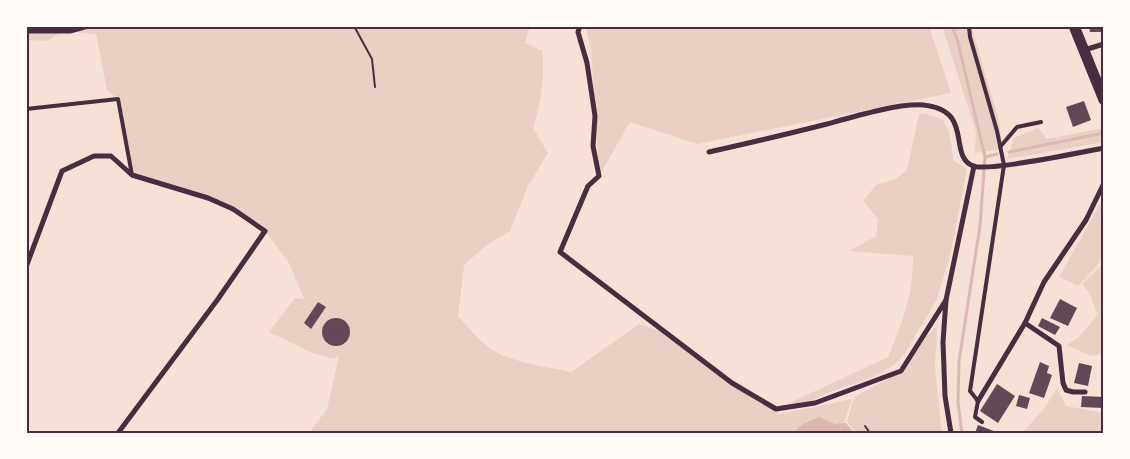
<svg xmlns="http://www.w3.org/2000/svg" width="1130" height="459" viewBox="0 0 1130 459" font-family="Ubuntu,sans-serif">
<style>
.green{fill:#ebcfc5}
.water{fill:#dcb8b0}
.lines{fill:none;stroke-linecap:round;stroke-linejoin:round}
.stream{stroke:#dcb8b0;stroke-width:3}
.building{fill:#644757}
.path{stroke:#4a2c40;stroke-width:2}
.service{stroke:#4a2c40;stroke-width:4}
.minor{stroke:#4a2c40;stroke-width:5}
.primary{stroke:#4a2c40;stroke-width:11}
.neatline{fill:none;stroke:#4a2c40;stroke-width:2}
</style>
<rect width="100%" height="100%" fill="#f7e1d7"/>
<g class="green">
<path d="M26 26H530L525 43 542 51C546 69 540 110 533 128L548 153 527 188 510 231 488 244 464 265 458 316C470 329 482 345 498 353 520 364 547 367 571 372L639 324 663 332 712 369 780 414 852 399 843 426 795 433H309L327 409 339 356 334 359 312 353 269 332 295 298 304 299 289 263 265 231 208 198 132 175 118 99 107 90 96 34 63 31 47 41 26 40Z"/>
<polygon points="585,26 929,26 951,93 697,144 630,122 599,176 591,48"/>
<polygon points="942,26 971,26 999,120 1001,137 997,150 975,153 976,132"/>
<path d="M925 113 943 120 949 131 954 161 967 169 951 251 937 299 905 353 896 364 875 376 825 394 804 405 779 408 888 357C903 320 913 297 913 256L849 251 876 236 878 219 863 201 876 185 896 179 907 170 919 114Z"/>
<polygon points="1038,128 1047,139 1104,128 1104,142 1007,159 1014,138"/>
<polygon points="1104,197 1104,253 1097,266 1078,286 1059,277"/>
<polygon points="1104,263 1104,354 1091,356 1066,345 1078,338 1098,315 1089,293 1082,284"/>
<polygon points="937,326 935,368 942,433 856,433 847,422 854,397 901,372 913,350"/>
<polygon points="1057,389 1066,406 1104,413 1104,433 1022,433 1043,410"/>
</g>
<polygon class="water" points="819,417 835,424 846,423 854,433 793,433 801,425"/>
<g class="lines">
<g class="stream">
<polyline points="952,26 958,42 985,157 980,226 959,361 958,403 962,433"/>
<polyline points="1009,152 1104,133"/>
<polyline points="985,157 997,154"/>
</g>
</g>
<g class="building">
<polygon points="1089,26 1104,26 1104,32 1090,32"/>
<polygon points="1084,101 1091,120 1073,127 1066,107"/>
<polygon points="1060,299 1077,308 1068,326 1050,318"/>
<polygon points="318,302 326,307 311,329 304,323"/>
<polygon points="1042,318 1060,327 1055,335 1038,326"/>
<circle cx="336" cy="332" r="14"/>
<polygon points="1040,362 1049,366 1047,373 1052,375 1044,398 1029,393"/>
<polygon points="1079,363 1092,366 1088,386 1074,383"/>
<polygon points="997,384 1015,396 998,423 980,411"/>
<polygon points="1019,395 1030,398 1027,409 1016,406"/>
<polygon points="1082,396 1104,397 1103,408 1081,407"/>
<polygon points="978,425 999,433 975,433"/>
</g>
<g class="lines">
<g class="path">
<polyline points="354,26 372,59 375,87"/>
<polyline points="865,426 870,433"/>
</g>
<g class="service">
<polyline points="969,26 970,37 997,131 1004,165 970,391 978,401 975,417 982,422"/>
<polyline points="26,109 118,99 132,175"/>
<polyline points="1000,147 1017,127 1041,122"/>
</g>
<g class="minor">
<polyline points="580,26 578,32 587,63 595,116 593,146 599,176 588,186 560,252 732,383 776,409 815,403 901,371 946,300"/>
<polyline points="26,31 70,31 88,26"/>
<polyline points="1084,50 1104,44"/>
<path d="M709 152C749 143 788 134 827 124 852 117 899 103 923 105 975 110 947 155 973 166 987 172 1082 152 1104 148"/>
<polyline points="26,267 62,171 94,156 111,156 132,175 208,198 233,209 265,231 218,299 118,433"/>
<polyline points="1025,323 1059,346 1063,383 1066,390 1073,392 1085,392"/>
<polyline points="978,401 1025,323 1044,282 1086,220 1104,183"/>
<polyline points="951,433 945,396 943,342 946,300 974,166"/>
</g>
<polyline class="primary" points="1074,26 1104,100"/>
</g>
<rect width="1130" height="459" fill="none" stroke="#fffaf5" stroke-width="55"/>
<rect x="28" y="28" width="1074" height="404" class="neatline"/>
</svg>
